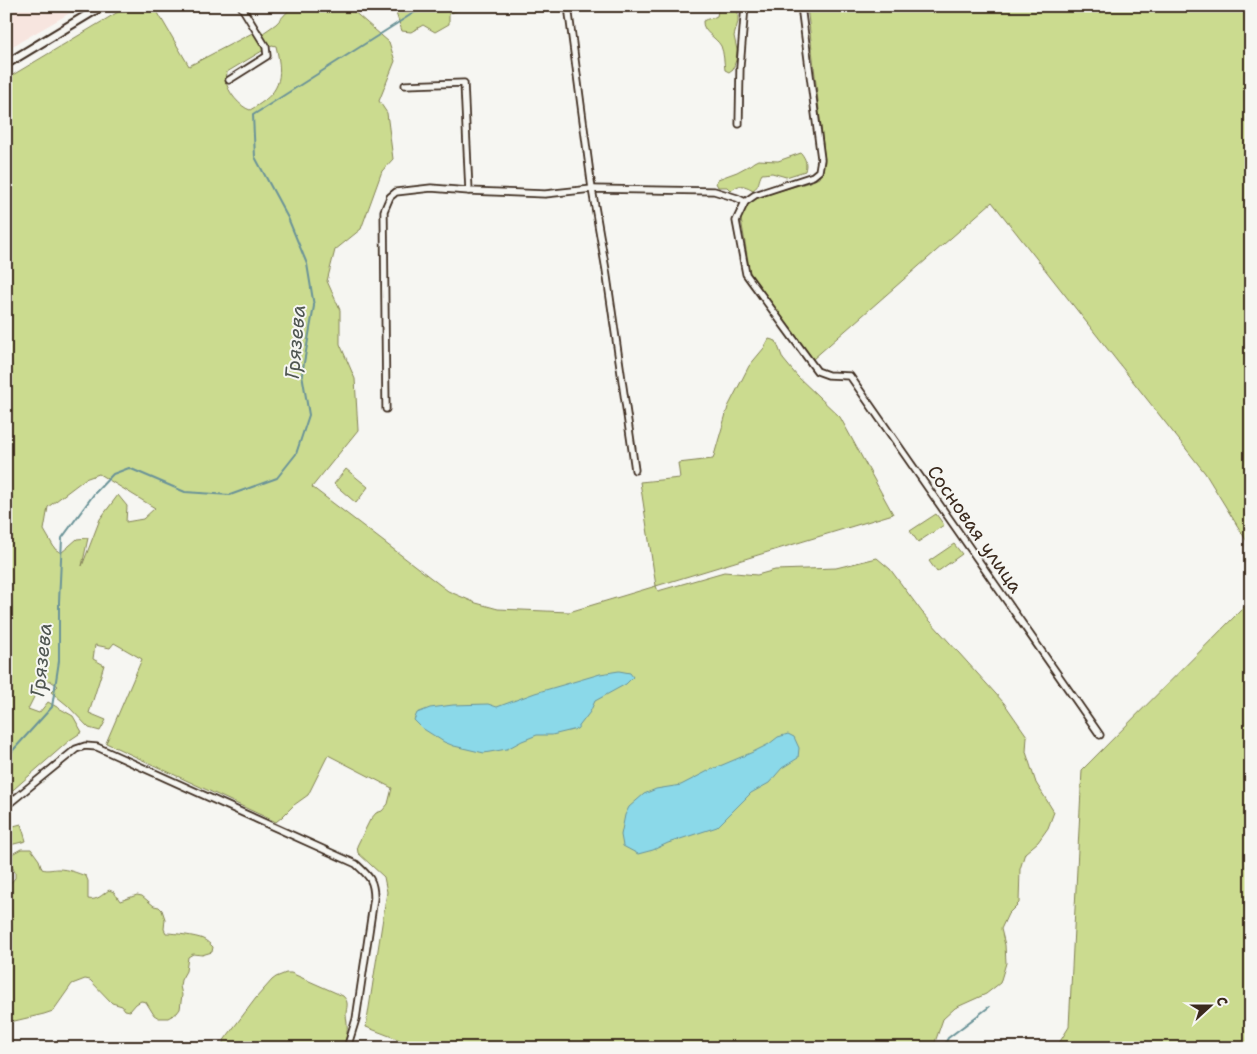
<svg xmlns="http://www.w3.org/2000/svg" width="1257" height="1054" viewBox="0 0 1257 1054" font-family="'Shantell Sans',sans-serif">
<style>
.built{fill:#f7e5df}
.green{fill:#cbdb8f;stroke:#838256;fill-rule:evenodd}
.water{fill:#8bd9e9;stroke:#6b9398}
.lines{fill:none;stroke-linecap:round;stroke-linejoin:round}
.stream{stroke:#6b9398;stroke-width:2}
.minor-casing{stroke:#3b2a1e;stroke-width:9}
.tertiary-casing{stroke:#3b2a1e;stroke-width:11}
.minor{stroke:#f6f6f2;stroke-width:5.5}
.tertiary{stroke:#f6f6f2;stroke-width:7}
.labels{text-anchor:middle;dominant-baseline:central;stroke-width:4;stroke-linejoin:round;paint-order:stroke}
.street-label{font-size:19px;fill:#3b2a1e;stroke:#f6f6f2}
.water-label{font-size:20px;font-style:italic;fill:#4f5651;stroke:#f6f6f2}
</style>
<rect width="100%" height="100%" fill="#f6f6f2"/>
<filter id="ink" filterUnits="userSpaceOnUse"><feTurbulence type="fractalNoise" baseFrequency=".02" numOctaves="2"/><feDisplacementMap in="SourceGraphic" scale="10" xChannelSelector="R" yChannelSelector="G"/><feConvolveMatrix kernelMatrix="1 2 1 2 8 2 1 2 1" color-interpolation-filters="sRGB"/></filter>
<g filter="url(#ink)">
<polygon class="built" points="6,6 82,6 6,50"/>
<g class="green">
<path d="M128 6H154L189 66 260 29 263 33 276 24 290 9 297 6H357L351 9 389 42 395 61 379 101 387 113 393 159 382 171 361 229 335 250 327 281 340 310V344L355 379 358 430 312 487 448 591 476 603 498 609 569 612 656 586 640 482 680 478 678 463 713 459 728 407 749 366 764 348 769 339 776 341 783 359 797 376 840 417 893 514 656 586 658 591 724 572 757 575 775 570 836 568 877 558 890 569 922 612 1004 703 1027 736 1026 752 1036 783 1054 812 1048 828 1038 842 1025 853 1020 869 1019 903 1008 914 1001 929 1005 945 1006 963 1000 983 986 994 955 1008 943 1019 933 1048H421L366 1027 387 892 384 877 358 853 357 846 370 820 376 813 382 811 388 804 392 788 328 755 308 795 294 805 282 817 276 822 106 743 142 659 114 643 110 648 95 645 93 659 104 665 89 713 106 720 100 731 89 728 67 705 51 692 58 686 49 680 45 685 41 683 28 709 39 713 48 702 73 716 82 732 70 740 6 796V79ZM272 45 276 46C284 80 280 93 250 110 240 107 227 91 226 81 226 78 227 75 227 72ZM99 474 155 508 143 519 126 522 127 506 118 495 100 519 82 566 88 538 77 539 61 553 55 549 44 530 48 507 85 479Z"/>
<polygon points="389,6 474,6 449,13 449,24 435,32 423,25 411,32 402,31 396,13"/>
<path d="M719 6H738V22L734 36 737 50 736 60 733 69 729 72 725 70C724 63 724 53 721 46 716 37 702 32 703 21 708 18 712 19 717 16Z"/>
<polygon points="807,6 1251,6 1251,548 1205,473 992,202 813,359 750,273 741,219 747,204 758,197 810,182 819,178 825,162"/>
<path d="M801 153C806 159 807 164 805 171L786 177 772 173 762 174C758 180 760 186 753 190 744 185 739 183 731 191L727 187H718L716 183 718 179 737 172 750 165 754 162 758 160 778 161Z"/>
<polygon points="346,469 368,487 356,503 334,484"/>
<polygon points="936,514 944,525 918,542 910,531"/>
<polygon points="954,544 962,554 937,572 929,561"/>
<polygon points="1251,600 1251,1048 1056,1048 1069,1027 1082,770"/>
<polygon points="21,824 26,841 6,846 6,828"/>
<path d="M21 849H31L39 860 42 869C48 871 52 869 58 869 68 869 77 873 86 876L88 881V899C97 901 102 895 109 890L114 892 120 901 137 895 142 896 154 906 159 907 162 910 165 919 164 929 166 933C174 933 197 936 203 939 207 941 210 944 213 947L212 952 202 955 193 954 188 957 186 971 181 980 180 986 182 995 180 1009 177 1013 168 1018H159L154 1015 146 1002 141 1001 136 1004 130 1011 125 1010 122 1006 112 1003 90 980 85 979 72 984 53 1011 44 1014 6 1023V888L15 878V873L9 859 12 854Z"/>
<path d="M286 973H291L343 996C350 1003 346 1007 346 1015 346 1018 347 1020 347 1023 348 1032 346 1040 343 1048H220L225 1039 256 998 272 980 276 977Z"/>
</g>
<g class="water">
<polygon points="619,671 630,673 633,677 626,684 595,701 590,712 577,729 552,735 537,735 522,741 507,749 484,753 454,746 444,742 422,728 414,720 417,713 430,708 453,705 488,704 497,707 535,693 573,682 600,674"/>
<polygon points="788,734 794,737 799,748 798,758 782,768 769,783 751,793 717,827 668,843 653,850 638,854 623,846 621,835 625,815 629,807 644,794 656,789 681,785 708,771 753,752 769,744 778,737"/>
</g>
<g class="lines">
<g class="stream">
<polyline points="6,758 52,707 59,661 59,602 62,538 94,494 113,474 129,468 185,492 230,495 277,478 296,454 309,415 302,374 314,306 307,264 288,218 255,157 253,115 415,12 439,6"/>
<polyline points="943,1048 948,1038 989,1007"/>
</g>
<g class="minor-casing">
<g id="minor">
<polyline points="568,6 592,189 606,270 635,470"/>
<polyline points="801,6 821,159 819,171 813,176 755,195 745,202 736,221 746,274 817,371 828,375 850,376 1100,735"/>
<polyline points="229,80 267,56 266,47 241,6"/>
<polyline points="405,85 464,83 469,191"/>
<polyline points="739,124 740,67 745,6"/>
<polyline points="386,409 384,211 390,197 396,192 431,188 469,191 545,194 592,189 714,191 737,198 745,202"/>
<path d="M6 806 76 749 85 746 97 747 356 864C369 876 374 880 374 898L356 1019 347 1048"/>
</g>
</g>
<g class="tertiary-casing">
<polyline id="tertiary" points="6,64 102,6"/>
</g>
<use href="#minor" class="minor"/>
<use href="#tertiary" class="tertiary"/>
</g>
</g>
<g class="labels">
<g class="street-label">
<text transform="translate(975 529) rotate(55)">Сосновая улица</text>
</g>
<g class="water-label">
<text transform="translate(295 342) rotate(-85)">Грязева</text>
<text transform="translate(41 660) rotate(-84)">Грязева</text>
</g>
</g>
<rect width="1257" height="1054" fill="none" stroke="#f6f6f2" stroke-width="25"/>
<rect x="12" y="12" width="1232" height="1029" fill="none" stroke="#3b2a1e" stroke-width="2" filter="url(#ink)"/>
<g transform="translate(1210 1006) rotate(69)" stroke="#f6f6f2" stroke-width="4" paint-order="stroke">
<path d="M0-4L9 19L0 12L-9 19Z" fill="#3b2a1e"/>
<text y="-8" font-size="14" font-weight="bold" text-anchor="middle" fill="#3b2a1e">С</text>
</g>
</svg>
